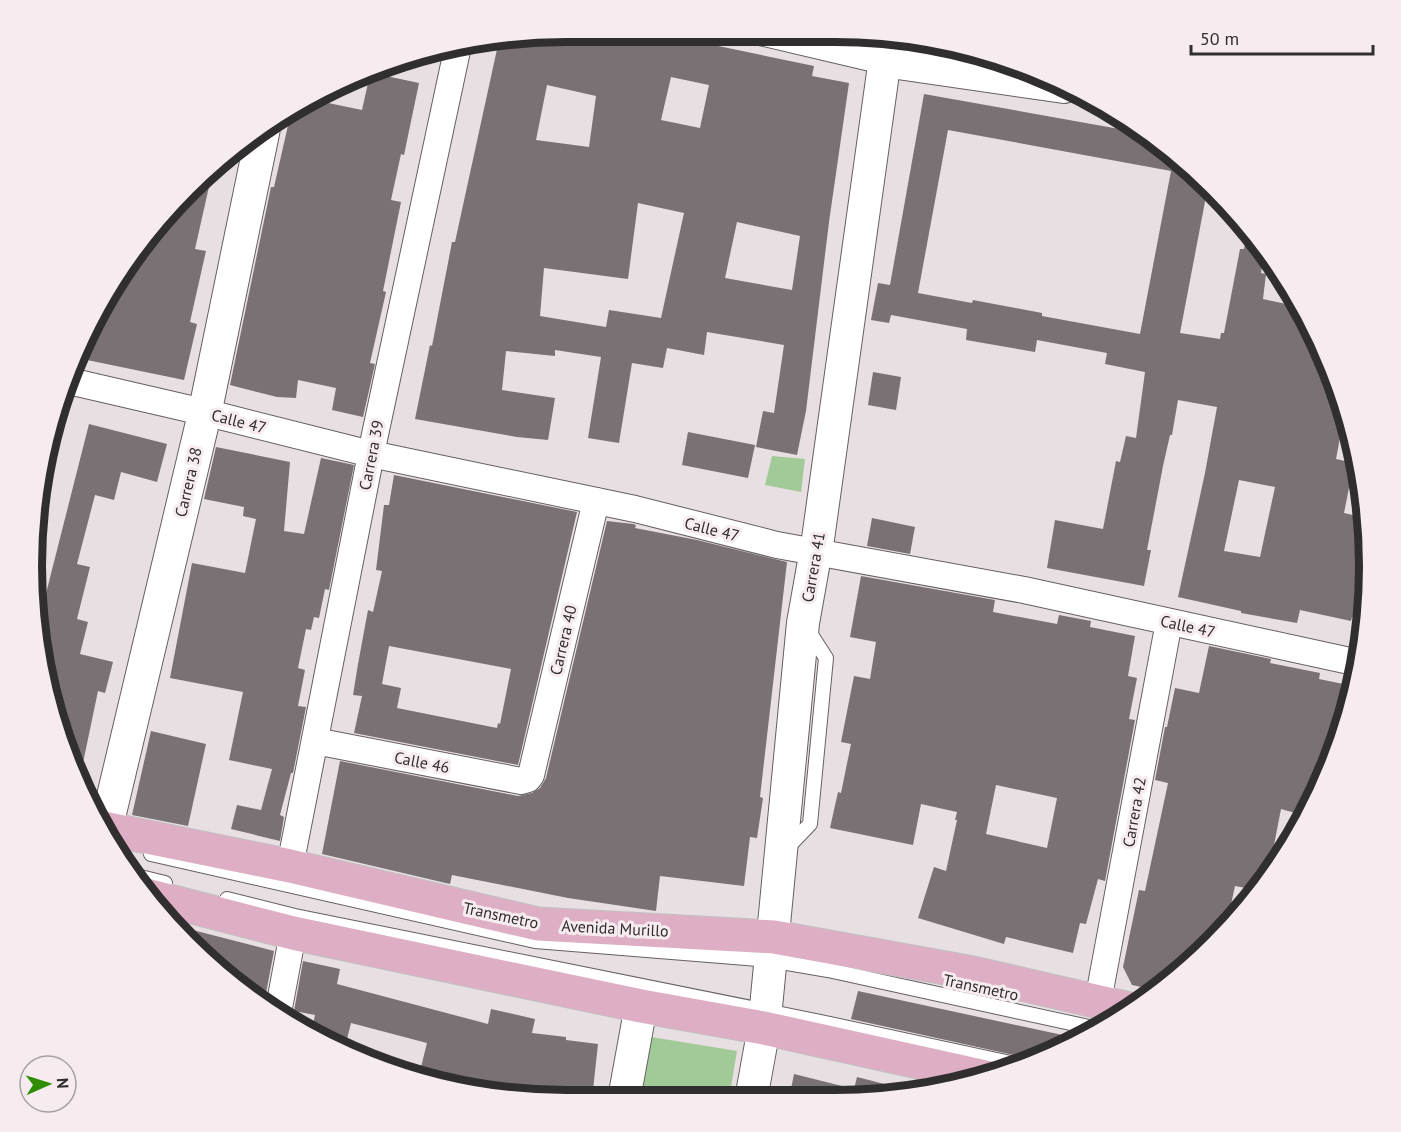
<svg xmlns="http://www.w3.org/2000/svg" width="1401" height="1132" viewBox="0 0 1401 1132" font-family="'PT Sans',sans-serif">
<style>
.green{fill:#a2c998}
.building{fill:#797174;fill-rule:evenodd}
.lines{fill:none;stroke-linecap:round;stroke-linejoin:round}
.service-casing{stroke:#665f62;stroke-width:16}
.minor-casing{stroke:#665f62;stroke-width:28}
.tertiary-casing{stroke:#665f62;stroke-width:34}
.secondary-casing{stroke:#665f62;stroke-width:35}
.primary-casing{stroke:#c1c0c1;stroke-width:35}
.service{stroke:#fff;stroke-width:14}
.minor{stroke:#fff;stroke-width:26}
.tertiary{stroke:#fff;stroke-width:32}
.secondary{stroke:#fff;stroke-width:33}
.primary{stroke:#deafc4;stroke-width:33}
.labels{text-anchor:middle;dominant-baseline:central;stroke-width:6;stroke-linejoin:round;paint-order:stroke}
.street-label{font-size:16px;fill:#312e2f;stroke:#f6ecf0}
.rim{fill:none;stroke:#312e2f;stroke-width:8}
</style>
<rect width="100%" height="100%" fill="#e8dfe3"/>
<g class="green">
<polygon points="772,456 805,459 801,492 765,485"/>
<polygon points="645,1036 737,1051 729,1099 634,1099"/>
</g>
<g class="building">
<path d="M566 32H651L814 66 812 76 849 83 829 222 806 411 797 455 756 447 763 411 774 413 784 345 707 332 704 355 667 348 663 368 632 363 619 443 588 438 601 357 555 350V356L506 351 502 390 555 398 548 440 517 437 415 419 430 345 432 346 452 242H455L499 40ZM671 77 709 85 700 128 661 120ZM547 85 596 96 589 147 536 140ZM638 203 684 213 661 318 609 310 606 327 540 316 544 268 628 279ZM737 222 800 236 792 290 725 278Z"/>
<polygon points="372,73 419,83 404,155 401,154 391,200 401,202 383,291 386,292 370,363 375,364 363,417 332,410 336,388 298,380 296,398 277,397 230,385 271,187 274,187 292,108 309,99 362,110 370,74"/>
<path d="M924 94 1136 132 1188 164 1208 186 1180 333 1220 339 1221 333H1224L1240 249H1244L1248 228 1259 241 1265 250 1261 273 1266 274 1263 299 1300 307 1314 329 1345 411 1336 459 1354 463 1344 513 1366 518 1368 539 1364 561 1367 562 1365 620 1352 617 1351 621 1300 610 1297 623 1241 613V611L1178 597 1205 473 1217 407 1178 400 1172 435H1170L1163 466 1147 550H1151L1144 586 1047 568 1055 520 1103 529 1116 461 1120 462 1126 436 1136 438 1145 372 1105 364 1107 353 1037 340 1035 352 966 340 967 329 891 315 889 323 871 320 878 283 890 285ZM948 130 1171 171 1140 334 1042 316V313L973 300 972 303 918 293ZM1239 480 1275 487 1260 557 1224 551Z"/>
<polygon points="213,169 195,249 206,251 190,322 197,324 184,380 87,360 103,298 188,188"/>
<polygon points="873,372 901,377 896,410 868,405"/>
<polygon points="89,424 167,444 157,482 121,472 114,500 95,495 77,564 90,567 77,619 88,622 80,654 113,662 105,693 98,691 79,782 50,704 39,621"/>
<polygon points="688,432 755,445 748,478 682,465"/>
<polygon points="216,447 290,462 284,531 304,534 321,458 354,465 329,590 325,589 319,618 314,617 311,630 306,629 298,668 305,670 298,706 306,707 293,773 291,773 280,815 284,817 280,841 231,829 237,805 261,810 272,769 229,760 243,692 170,678 192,563 245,573 256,519 243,516 244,507 204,499"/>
<path d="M394 475 577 512 518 765 354 733 362 696 353 695 358 664 368 610 373 612 382 571 376 570 384 505H389ZM389 646 511 669 500 724 498 723 497 728 397 708 401 688 382 684Z"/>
<polygon points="872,518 915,527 910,554 867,546"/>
<polygon points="607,521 633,524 636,525 635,528 697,540 787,562 760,797 763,798 757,838 750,837 744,886 660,876 656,911 568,898 452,875 450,884 322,854 340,761 518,796 532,793 540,788 546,778"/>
<path d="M861 576 995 600 993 612 1057 624 1059 615 1091 621 1090 627 1135 636 1128 676 1137 678 1129 719 1135 720 1105 881 1098 879 1086 924 1080 923 1073 953 1006 937 1004 944 918 918 934 867 946 871 957 820H955L957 812 921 804 913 845 830 828 838 792 841 793 851 744 841 742 854 676 870 679 876 642 850 637ZM996 785 1057 798 1047 848 986 834Z"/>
<polygon points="1209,646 1271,659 1270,663 1320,673 1319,679 1353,686 1341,737 1306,816 1281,809 1268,876 1257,890 1235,886 1226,928 1160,991 1132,985 1123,967 1139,890 1145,891 1168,783 1155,780 1165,727 1167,727 1175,688 1199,693"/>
<polygon points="151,731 206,744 188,826 132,815"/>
<polygon points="177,926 274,951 266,993 257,991 255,999 240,990"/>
<polygon points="303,961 340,969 337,984 488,1024 491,1009 535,1019 532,1033 566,1037 566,1040 598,1044 592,1099 523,1098 524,1090 468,1078 466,1089 428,1082 418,1079 427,1043 351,1023 344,1051 330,1046 311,1034 315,1015 294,1011"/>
<polygon points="858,991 1081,1039 1072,1045 1034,1059 1022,1057 851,1019"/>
<polygon points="794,1074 854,1089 857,1077 916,1092 870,1099 789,1099"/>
</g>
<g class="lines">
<g class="service-casing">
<g id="service">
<polyline points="787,848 810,824 826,658 808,630"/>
<polyline points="151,854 535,941 770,960 828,970 1098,1029"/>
<polyline points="132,875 165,883"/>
<polyline points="227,899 295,916 816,1021 1019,1065"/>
</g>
</g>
<g class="minor-casing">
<g id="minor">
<polyline points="760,32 884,61"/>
<polyline points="69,381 216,415 371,454 635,509 777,545 1024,590 1359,663"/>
<polyline points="315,741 521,781 528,779 531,775 596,501"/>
<polyline points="290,866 373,444 458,46"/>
<polyline points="1098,1001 1169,622"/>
<polyline points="278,1013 293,933"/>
</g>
</g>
<g class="tertiary-casing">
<g id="tertiary">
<polyline points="884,61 1064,87"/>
<polyline points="624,1099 641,1006"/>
<polyline points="751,1099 764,1028 803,623 818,539 888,37"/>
</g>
</g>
<g class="secondary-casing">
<polyline id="secondary" points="105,832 205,412 263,131"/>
</g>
<g class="primary-casing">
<g id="primary">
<polyline points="103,828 290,866 538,924 774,937 973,973 1130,1009"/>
<polyline points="146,895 293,933 641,1006 764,1028 986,1077"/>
</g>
</g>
<use href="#service" class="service"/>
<use href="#minor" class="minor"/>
<use href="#tertiary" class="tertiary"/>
<use href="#secondary" class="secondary"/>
<use href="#primary" class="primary"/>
</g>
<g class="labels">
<g class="street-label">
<text transform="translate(239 421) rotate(14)">Calle 47</text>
<text transform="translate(371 455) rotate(-79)">Carrera 39</text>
<text transform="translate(188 482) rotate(-77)">Carrera 38</text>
<text transform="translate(712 529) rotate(14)">Calle 47</text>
<text transform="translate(813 567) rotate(-80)">Carrera 41</text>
<text transform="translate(1188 626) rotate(12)">Calle 47</text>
<text transform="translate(563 640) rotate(-77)">Carrera 40</text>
<text transform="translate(422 762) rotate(11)">Calle 46</text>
<text transform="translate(1134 812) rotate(-80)">Carrera 42</text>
<text transform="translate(501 915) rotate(12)">Transmetro</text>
<text transform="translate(615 928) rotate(3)">Avenida Murillo</text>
<text transform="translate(981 987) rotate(12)">Transmetro</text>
</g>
</g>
<path d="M0 0H1401V1132H0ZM566 42H835A524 524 0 0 1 1359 566V566A524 524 0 0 1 835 1090H566A524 524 0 0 1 42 566V566A524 524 0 0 1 566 42Z" fill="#f6ecf0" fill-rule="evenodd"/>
<path class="rim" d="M566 42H835A524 524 0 0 1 1359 566V566A524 524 0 0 1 835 1090H566A524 524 0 0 1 42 566V566A524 524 0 0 1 566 42Z"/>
<g transform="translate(48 1084) rotate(87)"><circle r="28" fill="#f6ecf0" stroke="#a7a0a3" stroke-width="1.5"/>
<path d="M0-4.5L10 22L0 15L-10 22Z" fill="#2e8d00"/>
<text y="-9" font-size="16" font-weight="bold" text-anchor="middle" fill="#312e2f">N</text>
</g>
<path d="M1191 45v9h182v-9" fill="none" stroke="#312e2f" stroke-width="3"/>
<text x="1200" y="45" font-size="18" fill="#312e2f" stroke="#f6ecf0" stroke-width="4.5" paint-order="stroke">50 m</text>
</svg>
